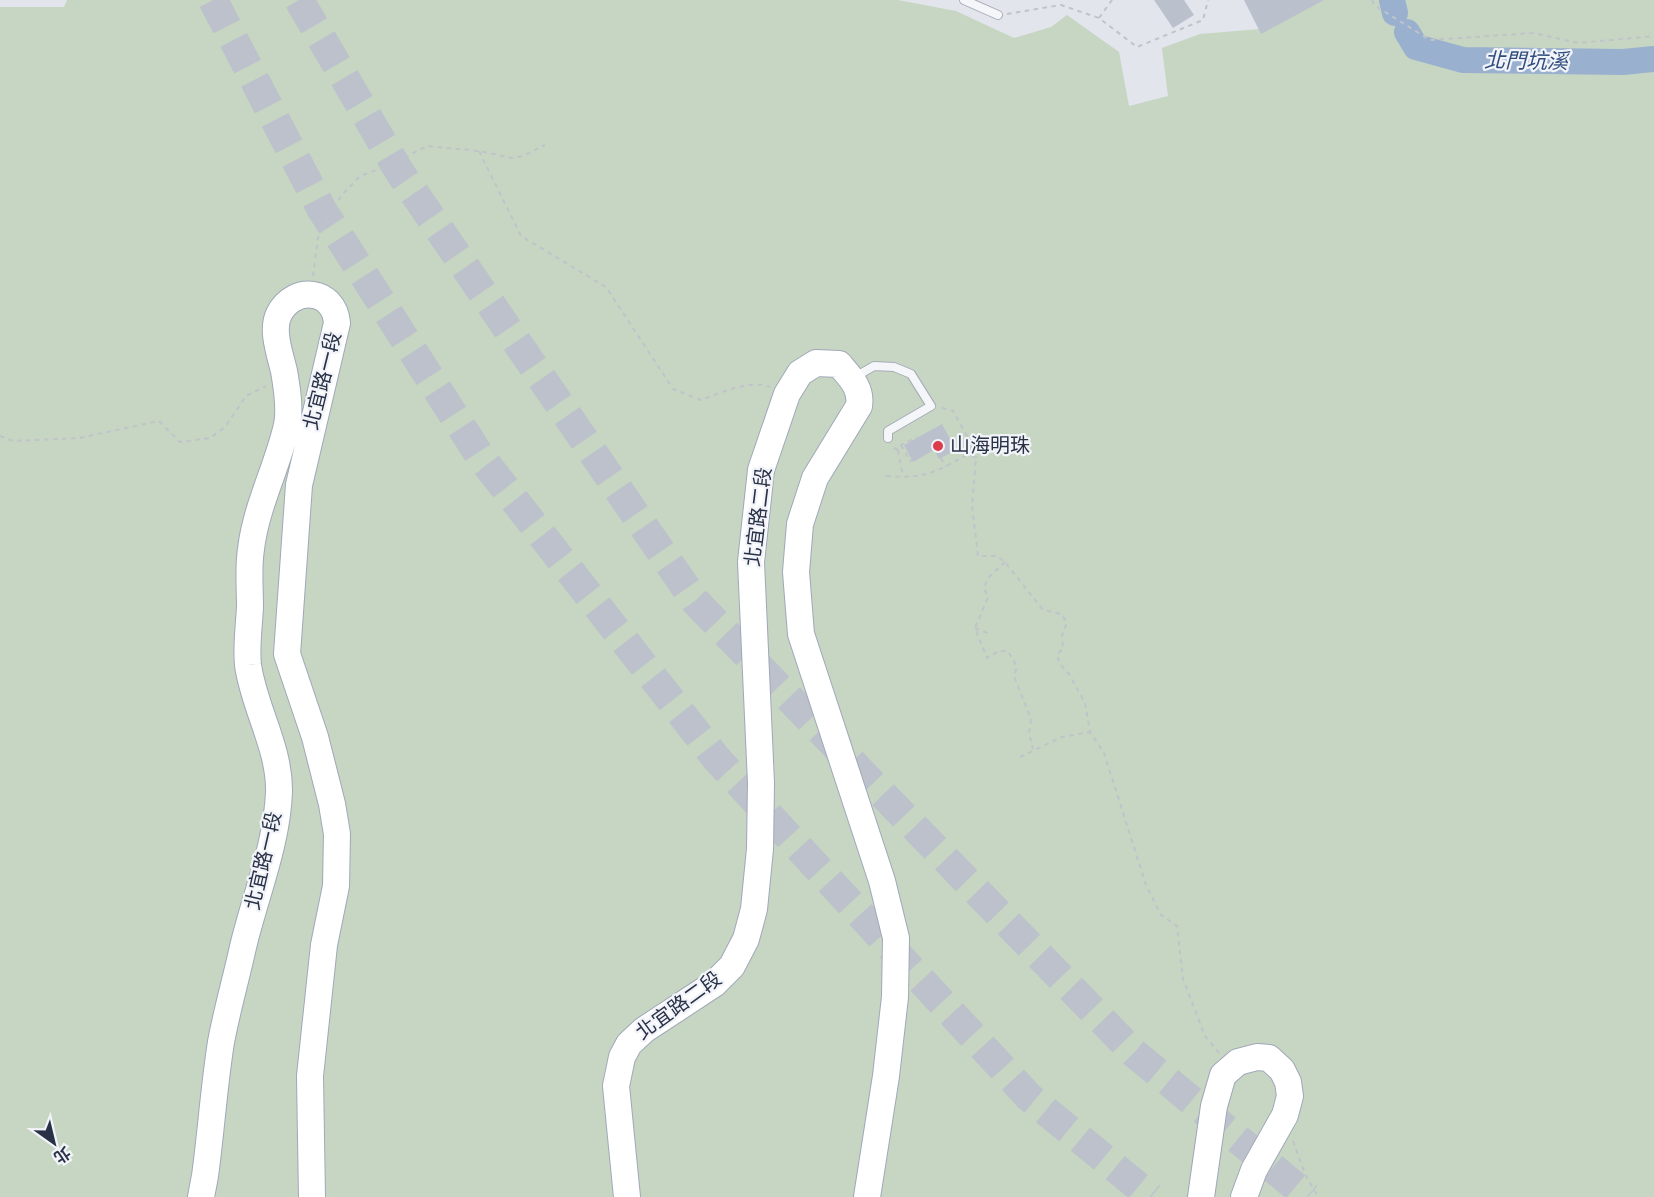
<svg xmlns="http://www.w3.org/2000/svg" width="1654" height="1197" viewBox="0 0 1654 1197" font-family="'Source Sans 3','Noto Sans TC',sans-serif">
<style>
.green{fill:#c6d6c2}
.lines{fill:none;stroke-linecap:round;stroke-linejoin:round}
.river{stroke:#9ab0cf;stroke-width:26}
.building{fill:#bbc1cc}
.highway-tunnel{stroke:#bdc1cb;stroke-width:30;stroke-dasharray:30 15;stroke-linecap:butt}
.lane-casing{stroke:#a6abb7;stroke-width:10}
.primary-casing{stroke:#a0a8b9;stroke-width:28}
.path{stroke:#c0c3ca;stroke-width:2;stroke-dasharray:4.5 4.5;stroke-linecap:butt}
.lane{stroke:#f5f6f9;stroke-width:8}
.primary{stroke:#fff;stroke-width:26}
.poi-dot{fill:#dc3c4b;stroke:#f2f4f9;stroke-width:2}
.labels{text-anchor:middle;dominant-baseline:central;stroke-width:4.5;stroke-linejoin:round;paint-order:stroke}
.street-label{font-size:20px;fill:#283146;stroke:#f2f4f9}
.poi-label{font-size:20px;fill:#283146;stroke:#f2f4f9;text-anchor:start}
.water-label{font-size:21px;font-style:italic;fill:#2e4d7e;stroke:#f2f4f9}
</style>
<rect width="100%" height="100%" fill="#e2e5ec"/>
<polygon class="green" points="67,0 898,0 956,11 1014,38 1051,27 1067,15 1119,52 1129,106 1168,96 1162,48 1200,34 1273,28 1289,0 1654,0 1654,1197 0,1197 0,7 64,7"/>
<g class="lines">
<g class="river">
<polyline points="1392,0 1395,13"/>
<polyline points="1407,32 1416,47 1463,60 1623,62 1654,59"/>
</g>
</g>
<g class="building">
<polygon points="1154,0 1184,0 1194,15 1173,28"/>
<polygon points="1244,0 1324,0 1261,34"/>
<polygon points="942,424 956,450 939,459 934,450 913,462 904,445"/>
</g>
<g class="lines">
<g class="highway-tunnel">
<polyline points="213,0 322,210 480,456 716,758 1029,1097 1151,1197"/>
<polyline points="299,0 399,171 695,601 1134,1053 1308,1197"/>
</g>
<g class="lane-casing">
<g id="lane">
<polyline points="964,0 998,15"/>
<polyline points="855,377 874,366 894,367 911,374 931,406 888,431 888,438"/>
</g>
</g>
<g class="primary-casing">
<g id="primary">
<path d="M201 1197 205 1176C211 1132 214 1086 221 1042 227 1010 236 979 243 947 255 896 277 845 279 792 280 748 254 708 248 665 246 647 249 626 250 607 250 588 248 568 251 549 256 507 276 470 286 429 291 412 287 388 284 371 280 354 271 330 279 314 294 285 334 289 337 323L299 485 287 654 315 737 332 804 337 834 336 886 324 945 310 1076 312 1197"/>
<path d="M627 1197 616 1086 622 1057 629 1044 644 1030 714 984 732 966 746 939 754 909 760 849 761 783 751 562 761 470 787 394 800 373 816 363 839 364C850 377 862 388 859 406L815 478 800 524 796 572 801 634 882 881 896 938 895 997 886 1076 867 1197"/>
<polyline points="1201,1197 1214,1106 1223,1075 1238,1062 1257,1057 1269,1058 1282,1070 1288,1082 1290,1096 1285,1115 1254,1170 1244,1197"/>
</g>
</g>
<g class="path">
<polyline points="1372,0 1374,5 1430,40 1534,33 1578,43 1654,36"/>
<polyline points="1007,14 1061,5 1099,18 1137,47 1203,20 1208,0"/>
<polyline points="1099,18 1112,0"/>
<path d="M479 151 521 236 606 287 673 389 701 400C720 393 750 379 770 387"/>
<polyline points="313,276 318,238 341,196 360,176 388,166 427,146 479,151 512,158 523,156 545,145"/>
<polyline points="942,408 953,411 971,443 968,454 976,458 972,506 978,556 997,556 1005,562 1043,610 1061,614 1067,622 1062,636 1063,648 1057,655 1060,664 1069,674 1085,703 1090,732 1104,753 1146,885 1161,915 1177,926 1183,979 1205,1036 1219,1053"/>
<polyline points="0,436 13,441 79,438 159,421 180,442 210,438 225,427 246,396 266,386"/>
<polyline points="971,443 979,448 976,458"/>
<polyline points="901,445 910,461 912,460"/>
<polyline points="894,448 898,450 901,445 917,437"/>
<polyline points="898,450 903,476"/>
<polyline points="941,458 946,467"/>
<path d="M886 476C925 479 934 473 968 454"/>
<polyline points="1005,562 988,578 984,588 988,597 975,628 987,658 999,651 1008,651 1017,667 1014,676 1031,719 1029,733 1033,749"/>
<polyline points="975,628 988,633"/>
<polyline points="1020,757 1062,737 1090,732"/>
<polyline points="1293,1141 1305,1174 1318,1197"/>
</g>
<use href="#lane" class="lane"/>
<use href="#primary" class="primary"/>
</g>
<circle class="poi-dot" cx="938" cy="446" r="6"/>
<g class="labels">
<g class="street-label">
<text transform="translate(323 381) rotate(-76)">北宜路一段</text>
<text transform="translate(759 517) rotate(-83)">北宜路二段</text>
<text transform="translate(264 861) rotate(-77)">北宜路一段</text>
<text transform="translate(679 1006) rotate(-36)">北宜路二段</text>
</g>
<g class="poi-label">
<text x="950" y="446">山海明珠</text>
</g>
<g class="water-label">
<text transform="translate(1526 61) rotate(1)">北門坑溪</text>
</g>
</g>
<g transform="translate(54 1143) rotate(146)" stroke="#f2f4f9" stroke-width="4.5" paint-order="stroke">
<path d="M0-4.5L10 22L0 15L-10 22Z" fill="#283146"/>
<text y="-9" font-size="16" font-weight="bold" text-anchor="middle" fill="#283146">北</text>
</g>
</svg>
